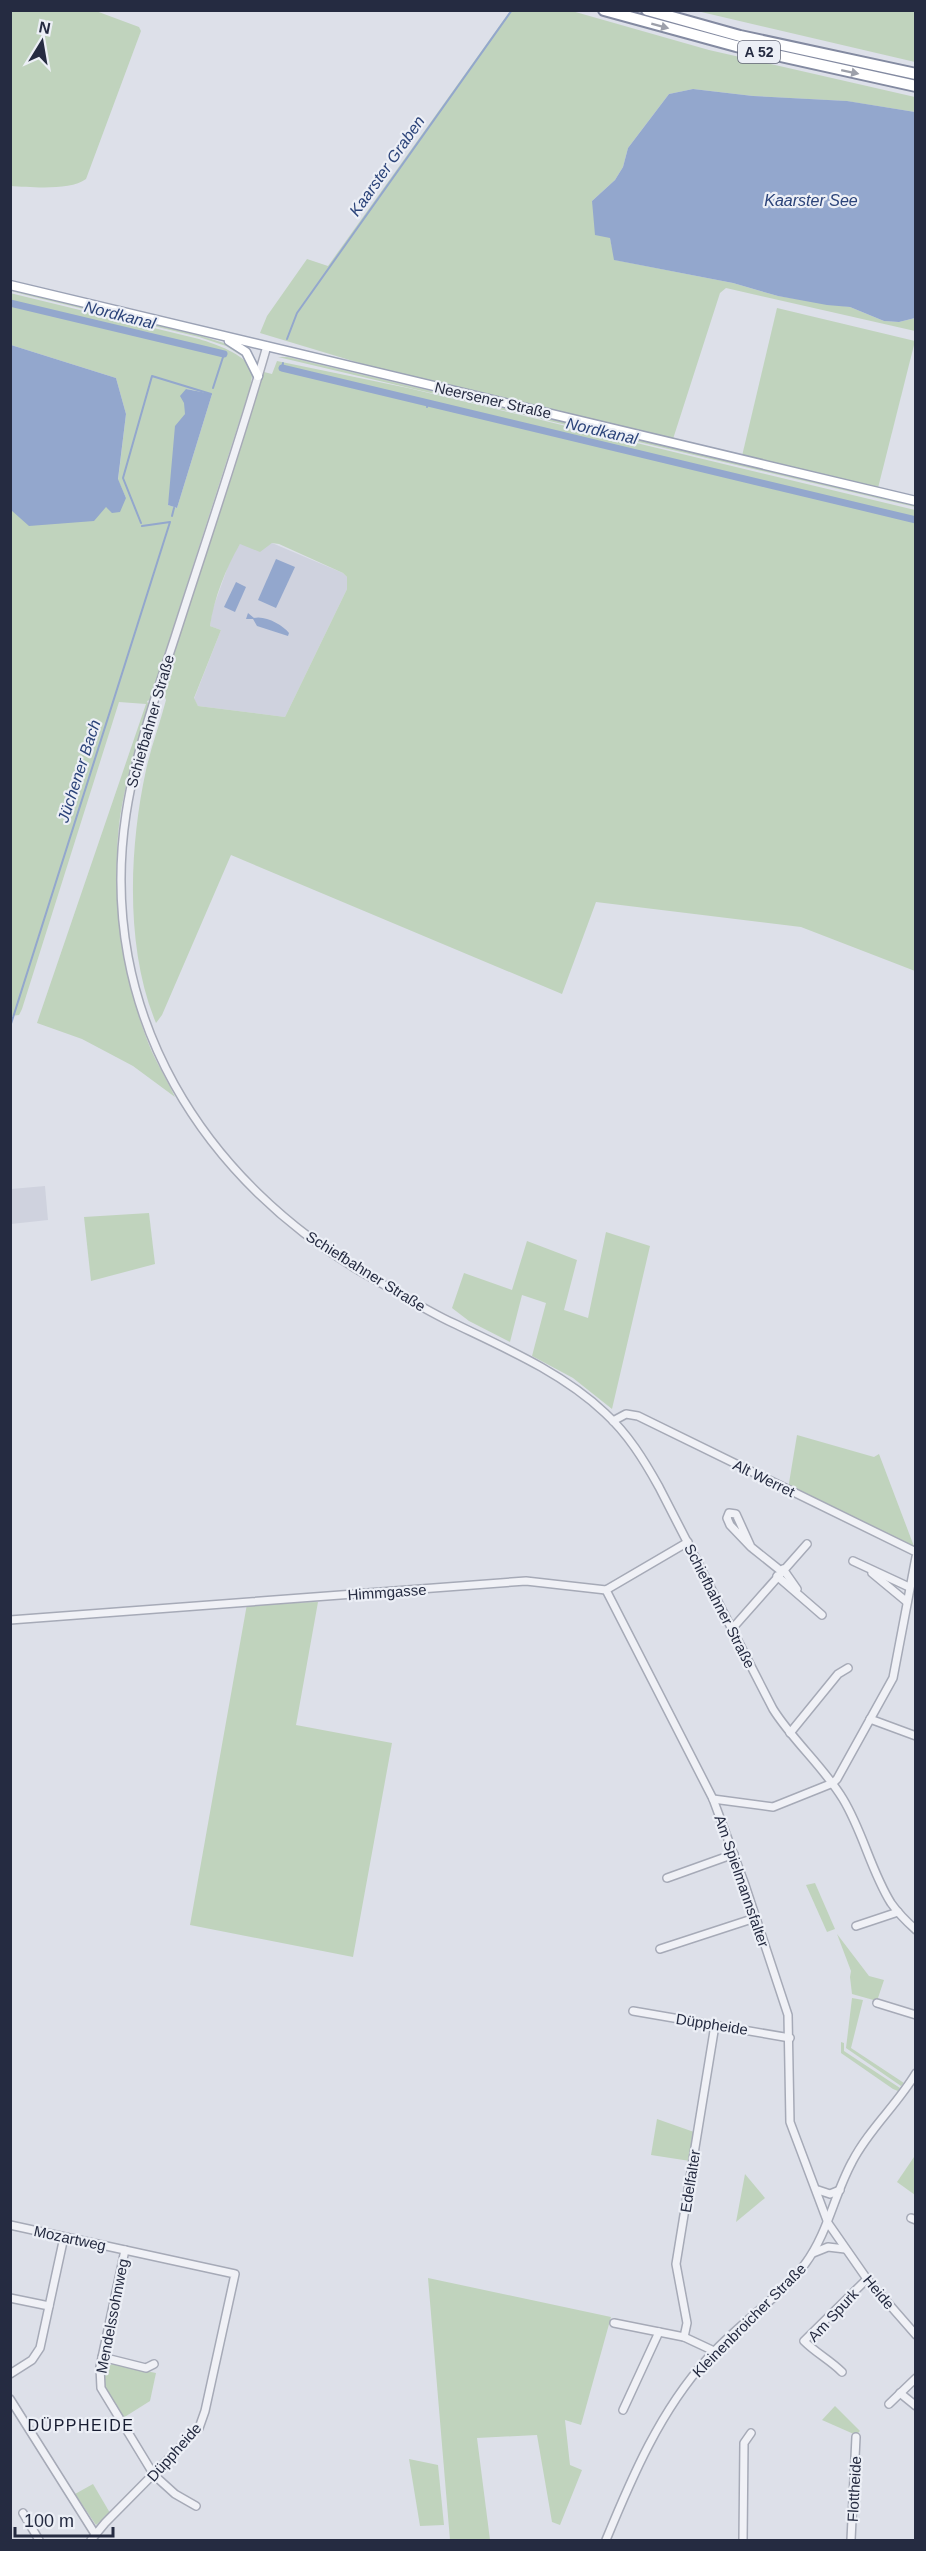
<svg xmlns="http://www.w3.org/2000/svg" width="926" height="2551" viewBox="0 0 926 2551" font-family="Arial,sans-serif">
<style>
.built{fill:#cfd2de}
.green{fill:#c0d3bd;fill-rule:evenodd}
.water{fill:#93a7cd}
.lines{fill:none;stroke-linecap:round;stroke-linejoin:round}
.stream{stroke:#93a7cd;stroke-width:2}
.canal{stroke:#93a7cd;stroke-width:7}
.minor-casing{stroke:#a6aab7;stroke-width:10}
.major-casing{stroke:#9ba2b5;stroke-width:11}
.highway-casing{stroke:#838aa1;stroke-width:14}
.minor{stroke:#f0f1f6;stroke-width:7}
.major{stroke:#fff;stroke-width:8}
.highway{stroke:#fff;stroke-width:10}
.oneway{fill:#9da0aa}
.labels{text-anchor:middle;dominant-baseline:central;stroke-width:4.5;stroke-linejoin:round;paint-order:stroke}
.shield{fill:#eceff6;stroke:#616677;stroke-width:1.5}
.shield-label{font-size:14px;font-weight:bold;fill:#252b41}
.street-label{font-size:15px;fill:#252b41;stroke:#eceff6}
.water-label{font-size:16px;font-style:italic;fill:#2b4379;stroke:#eceff6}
.neighbourhood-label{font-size:16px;letter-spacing:1.5px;fill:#171c31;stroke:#eceff6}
</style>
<rect width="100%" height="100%" fill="#dde0e9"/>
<g class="built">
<polygon points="272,543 343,573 347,577 347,589 285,717 198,706 194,699 221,630 210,626 212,611 231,558 240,544 266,546"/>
<polygon points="45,1186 48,1220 11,1224 11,1189"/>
</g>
<g class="green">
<path d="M10 11H96L139 27 141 31 86 179C70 191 30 187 11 186Z"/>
<polygon points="510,11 572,11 709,50 915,97 915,112 846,101 753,96 693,89 669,94 628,148 623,167 615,180 592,201 610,238 615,260 733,283 778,296 850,307 884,321 899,322 915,318 915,331 726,288 720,293 673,439 376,368 260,333 267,316 307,259 328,266"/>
<polygon points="697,11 915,11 915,62"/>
<polygon points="10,288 186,331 227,344 242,352 245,358 226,346 199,337 26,295 11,291"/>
<path d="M10 293 199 339C218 345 242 353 253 370L250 388 150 700 147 701 149 706C137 743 126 779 120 817 110 891 123 984 152 1052 159 1067 168 1082 175 1097L133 1066 82 1039 37 1023 146 704 119 702 22 1009 19 1015 11 1016V510L106 507 126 498 118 480 126 414 116 378 11 345ZM186 389 212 394 177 508 168 505 185 414Z"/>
<polygon points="777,308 915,341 878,488 742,456"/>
<polygon points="278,357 288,357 915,505 915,507"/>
<path d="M277 361 408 388 915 510V971L801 927 596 902 562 994 231 855 162 1015 156 1023C125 949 129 848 146 770 151 747 160 723 166 700L162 689 256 396 264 372 272 374ZM272 543 279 544 343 573 347 577V589L285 717 198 706 194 698 221 630 210 626C214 598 226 568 240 544L260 552Z"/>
<polygon points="149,1213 155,1264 91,1281 84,1217"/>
<polygon points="606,1232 650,1246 612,1409 573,1378 532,1356 546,1303 522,1295 510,1342 469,1321 452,1308 464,1273 512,1290 527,1241 577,1260 564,1310 588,1318"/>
<polygon points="797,1435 874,1457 879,1454 915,1549 788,1489"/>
<polygon points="318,1602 296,1725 392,1743 353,1957 190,1925 247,1604"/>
<polygon points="815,1883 835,1929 827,1932 806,1885"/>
<polygon points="837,1934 869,1976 884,1980 877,2001 852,1994 850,1977 851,1971"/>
<polygon points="852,1998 863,2000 851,2048 904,2083 901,2086 846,2048"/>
<polygon points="841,2042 844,2043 844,2051 900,2088 898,2091 893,2089 841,2053"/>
<polygon points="657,2119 694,2132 690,2161 651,2155"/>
<polygon points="914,2157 916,2157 915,2195 897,2182"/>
<polygon points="745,2174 765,2198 736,2222"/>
<polygon points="428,2278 611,2317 581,2425 565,2420 570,2465 582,2470 560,2525 552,2522 537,2435 477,2438 490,2540 450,2540"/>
<polygon points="112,2364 156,2373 150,2401 123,2418 104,2385 103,2370"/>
<polygon points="835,2406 860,2431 856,2435 822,2420"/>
<polygon points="409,2459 438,2465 444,2525 420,2526"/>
<polygon points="93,2484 110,2513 96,2525 75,2494"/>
</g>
<g class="water">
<polygon points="693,89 753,96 847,101 915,112 915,318 899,322 884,321 850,307 827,305 778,296 733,283 614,260 610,238 595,235 592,201 615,180 623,167 628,148 669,94"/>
<polygon points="11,345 116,378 126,414 118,479 126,498 120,512 112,513 106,507 94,521 29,526 11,510"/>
<polygon points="186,389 212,394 177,508 168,505 175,426 185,414 184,403 180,396"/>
<polygon points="276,559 295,567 276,608 258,600"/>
<polygon points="236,582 246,587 235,612 224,607"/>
<path d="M248 613 254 618C265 615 283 625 289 633L288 636 257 626 253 619H246Z"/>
</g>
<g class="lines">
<g class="stream">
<polyline points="287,339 297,313 512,10"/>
<polyline points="282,368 283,363"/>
<polyline points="213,388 224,354"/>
<polyline points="427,407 428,404"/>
<polyline points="172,516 174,508"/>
<polyline points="141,523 123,478 152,376 211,394"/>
<polyline points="10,1027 170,522 142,526"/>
</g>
<g class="canal">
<polyline points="10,303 224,354"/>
<polyline points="282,368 916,520"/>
</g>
<g class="minor-casing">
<g id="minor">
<path d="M267 346C239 444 206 540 175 637 156 695 135 754 126 814 96 1012 203 1183 372 1278 399 1293 425 1310 453 1323 505 1348 563 1373 605 1413 628 1434 644 1460 659 1487L773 1709C793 1741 823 1766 843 1799 863 1832 871 1871 891 1903 898 1913 907 1922 916 1930"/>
<polyline points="613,1421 626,1414 638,1416 916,1552"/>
<polyline points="751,1547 730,1525 727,1518 729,1513 736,1514 751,1547 781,1571"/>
<polyline points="853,1561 909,1587"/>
<polyline points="783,1569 797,1589"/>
<polyline points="872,1573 907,1602"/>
<polyline points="777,1576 822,1615"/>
<polyline points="606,1590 713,1799 745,1885 788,2015 790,2122 828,2223 867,2279 916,2335"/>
<polyline points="10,1620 526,1581 606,1590 688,1542"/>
<polyline points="731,1630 807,1544"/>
<polyline points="870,1719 916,1736"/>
<polyline points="790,1733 838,1674 848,1668"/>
<polyline points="713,1799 773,1807 833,1783 837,1779 893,1678 916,1557"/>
<polyline points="667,1878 734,1854"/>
<polyline points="856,1926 898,1912"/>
<polyline points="660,1949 755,1918"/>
<polyline points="877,2003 916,2015"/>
<polyline points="633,2011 790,2038"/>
<polyline points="818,2190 830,2194 840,2190"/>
<polyline points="911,2218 916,2220"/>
<polyline points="10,2225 235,2274 205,2411 199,2428 105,2523 91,2540"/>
<polyline points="125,2250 100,2367 101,2388 154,2475 175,2494 196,2506"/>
<polyline points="813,2253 828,2247 845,2249"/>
<polyline points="10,2298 49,2306"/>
<polyline points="614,2323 684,2337 714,2351"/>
<polyline points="684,2337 687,2323 676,2264 715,2025"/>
<polyline points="102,2357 146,2368 154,2364"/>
<path d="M842 2372C830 2360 816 2353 804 2341L867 2279"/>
<polyline points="10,2374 32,2360 40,2348 64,2237"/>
<polyline points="900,2393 916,2406"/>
<polyline points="10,2399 95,2534"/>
<polyline points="889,2404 916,2378"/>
<polyline points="623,2410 659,2332"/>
<polyline points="23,2513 39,2540"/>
<path d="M606 2540C632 2477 660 2411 707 2359 737 2325 777 2300 805 2264 828 2233 834 2195 852 2162 869 2129 897 2105 916 2073"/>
<polyline points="743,2540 744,2443 751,2433"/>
<polyline points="851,2540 856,2437"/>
</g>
</g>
<g class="major-casing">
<g id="major">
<polyline points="10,285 916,501"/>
<polyline points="229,341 246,352 258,376"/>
</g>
</g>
<g class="highway-casing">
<g id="highway">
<polyline points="604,10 736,46 916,86"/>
<polyline points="647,10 740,36 916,74"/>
</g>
</g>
<use href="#minor" class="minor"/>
<use href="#major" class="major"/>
<use href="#highway" class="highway"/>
</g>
<defs><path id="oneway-solid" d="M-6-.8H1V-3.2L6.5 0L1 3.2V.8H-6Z" transform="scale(1.5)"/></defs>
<g class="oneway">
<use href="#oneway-solid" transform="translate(660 26) rotate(15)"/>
<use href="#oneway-solid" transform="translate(850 72) rotate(12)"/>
</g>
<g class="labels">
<rect class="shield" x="738" y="41" width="42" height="22" rx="4.5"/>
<g class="shield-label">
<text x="759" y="52">A 52</text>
</g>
<g class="street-label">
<text transform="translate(493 400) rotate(13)">Neersener Straße</text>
<text transform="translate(150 721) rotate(-74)">Schiefbahner Straße</text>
<text transform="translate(366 1271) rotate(32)">Schiefbahner Straße</text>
<text transform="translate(764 1478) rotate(26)">Alt Werret</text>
<text transform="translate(387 1592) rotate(-4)">Himmgasse</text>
<text transform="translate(720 1606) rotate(63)">Schiefbahner Straße</text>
<text transform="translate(742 1881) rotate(71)">Am Spielmannsfalter</text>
<text transform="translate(712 2024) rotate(9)">Düppheide</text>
<text transform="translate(690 2181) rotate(-81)">Edelfalter</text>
<text transform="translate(70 2238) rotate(12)">Mozartweg</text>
<text transform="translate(879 2292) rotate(50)">Heide</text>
<text transform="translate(833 2315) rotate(-47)">Am Spurk</text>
<text transform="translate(112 2316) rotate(-79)">Mendelssohnweg</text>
<text transform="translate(749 2320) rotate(-45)">Kleinenbroicher Straße</text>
<text transform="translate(174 2452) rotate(-48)">Düppheide</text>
<text transform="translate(854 2489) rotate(-87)">Flottheide</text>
</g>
<g class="water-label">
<text transform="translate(387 166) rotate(-55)">Kaarster Graben</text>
<text x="811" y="200">Kaarster See</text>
<text transform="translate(120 315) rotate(14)">Nordkanal</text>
<text transform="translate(602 431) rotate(13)">Nordkanal</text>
<text transform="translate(79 771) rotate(-72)">Jüchener Bach</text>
</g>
<g class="neighbourhood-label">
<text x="81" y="2425">DÜPPHEIDE</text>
</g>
</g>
<rect width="926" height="2551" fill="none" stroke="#252b41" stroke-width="24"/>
<g transform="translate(42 42) rotate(11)" stroke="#eceff6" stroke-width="4.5" paint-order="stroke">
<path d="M0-4.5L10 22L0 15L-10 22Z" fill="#252b41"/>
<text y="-9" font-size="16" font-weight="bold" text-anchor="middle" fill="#252b41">N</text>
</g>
<path d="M15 2527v9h98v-9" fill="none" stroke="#252b41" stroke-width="3"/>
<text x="24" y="2527" font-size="18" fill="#252b41" stroke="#eceff6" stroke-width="4.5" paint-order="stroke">100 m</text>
</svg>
